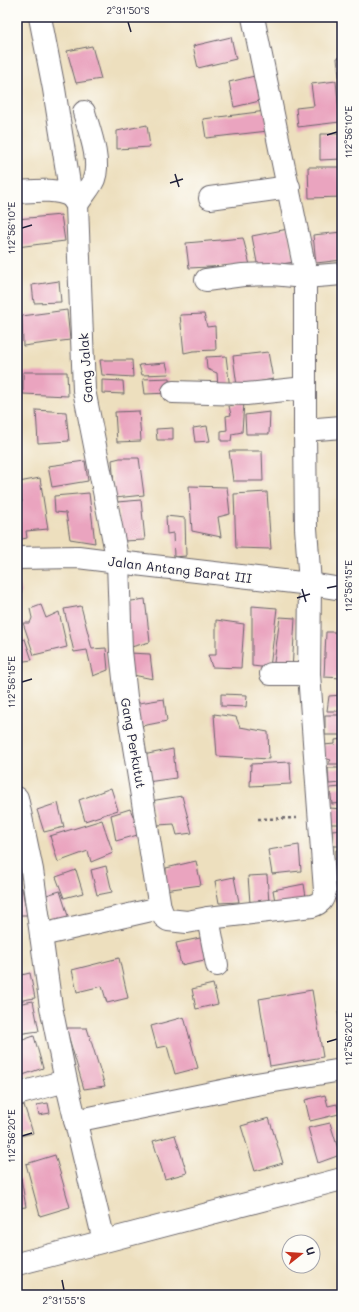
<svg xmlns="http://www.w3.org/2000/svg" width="359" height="1312" viewBox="0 0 359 1312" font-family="Mali,sans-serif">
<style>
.building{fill:#eaa4bf}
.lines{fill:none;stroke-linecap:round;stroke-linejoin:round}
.minor-casing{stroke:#696469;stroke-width:24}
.path{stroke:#696469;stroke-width:2.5;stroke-dasharray:3 3;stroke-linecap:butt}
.minor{stroke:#fff;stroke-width:22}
.ticks{fill:none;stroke:#22223b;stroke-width:1.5}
.labels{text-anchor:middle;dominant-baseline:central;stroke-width:3.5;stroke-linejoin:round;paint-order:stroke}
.street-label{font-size:13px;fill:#22223b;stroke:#fdfcf7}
.neatline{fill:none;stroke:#22223b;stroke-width:1.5}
.ticks-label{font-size:10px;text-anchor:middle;fill:#22223b}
</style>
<rect width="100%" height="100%" fill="#fdfcf7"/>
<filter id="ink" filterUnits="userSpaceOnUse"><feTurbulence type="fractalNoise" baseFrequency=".025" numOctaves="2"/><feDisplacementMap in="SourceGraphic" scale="8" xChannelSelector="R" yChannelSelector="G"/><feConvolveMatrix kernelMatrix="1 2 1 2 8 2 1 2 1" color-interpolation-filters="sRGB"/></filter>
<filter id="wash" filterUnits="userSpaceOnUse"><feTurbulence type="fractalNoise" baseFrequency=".012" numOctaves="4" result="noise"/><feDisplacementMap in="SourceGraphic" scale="16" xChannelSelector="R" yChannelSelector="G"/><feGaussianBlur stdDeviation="0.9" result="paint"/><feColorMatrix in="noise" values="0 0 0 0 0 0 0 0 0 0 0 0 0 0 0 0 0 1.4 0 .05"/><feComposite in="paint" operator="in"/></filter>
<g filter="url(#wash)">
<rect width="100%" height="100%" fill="#eddfbe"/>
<g id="blocks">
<g class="building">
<polygon points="231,37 236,59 198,68 193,46"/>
<polygon points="92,46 101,79 76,83 67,51"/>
<polygon points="342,57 342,93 341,93 337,58"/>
<polygon points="259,75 264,100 234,107 229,82"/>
<polygon points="336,81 340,122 298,127 296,108 314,106 311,84"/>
<polygon points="266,111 268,131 206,138 203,119"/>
<polygon points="147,125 150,147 117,149 117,131"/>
<polygon points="320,134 342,134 342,159 320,160"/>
<polygon points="308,167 342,167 342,197 309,198"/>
<polygon points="61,215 65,241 17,247 17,219"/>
<polygon points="288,229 294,262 258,268 252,236"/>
<polygon points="342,232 342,260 316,263 313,235"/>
<polygon points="243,238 250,265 189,268 186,243"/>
<polygon points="59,281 61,302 34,303 32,285"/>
<polygon points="67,310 70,340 23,346 22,316"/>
<polygon points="204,314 207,327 215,326 216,350 193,351 184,353 180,315"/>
<polygon points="268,352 273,379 237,386 233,356"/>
<polygon points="226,356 230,389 218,387 217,373 207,369 206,357"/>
<polygon points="100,360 132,360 133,377 102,375"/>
<polygon points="166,363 169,374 142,375 139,365"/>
<polygon points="23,372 67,372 68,396 23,394"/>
<polygon points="169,378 170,393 145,394 143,379"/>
<polygon points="102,380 123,381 124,394 102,393"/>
<polygon points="244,402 242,432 232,434 231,441 221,441 221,431 227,430 226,416 231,415 229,406"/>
<polygon points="36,410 66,412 69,441 38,443"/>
<polygon points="139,411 141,441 117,442 115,412"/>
<polygon points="270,412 269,434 246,434 245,415"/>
<polygon points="207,426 210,441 195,442 193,428"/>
<polygon points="173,428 173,440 157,440 156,429"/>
<polygon points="229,451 262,451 263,481 233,481"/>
<polygon points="120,458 139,458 144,495 115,498 112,460"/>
<polygon points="85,461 88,481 52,487 48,466"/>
<polygon points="40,478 48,529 26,531 27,538 17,540 17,503 22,502 19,482"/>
<polygon points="189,486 227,487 230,514 218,517 221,537 192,531"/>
<polygon points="267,492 271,549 236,548 234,494"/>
<polygon points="89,493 95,543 70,539 66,513 55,512 54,496"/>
<polygon points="141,500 145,540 123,541 117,502"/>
<polygon points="166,516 185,518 186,556 174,557 173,533 167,534"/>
<polygon points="17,582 19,582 22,593 17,595"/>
<polygon points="145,599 150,642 131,647 125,602"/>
<polygon points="41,605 46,618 59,612 67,647 34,655 23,623 30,623 32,618 30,609"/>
<polygon points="81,606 92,649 106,648 108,670 93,676 87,650 74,652 64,609"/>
<polygon points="252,606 277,608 270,668 252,666"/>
<polygon points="280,617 295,618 292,671 273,670"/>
<polygon points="216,620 244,624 241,668 212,667 208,655 216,655"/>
<polygon points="326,632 342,632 342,678 324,677"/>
<polygon points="25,639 32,660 17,662 17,641"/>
<polygon points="129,653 150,654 153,679 128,674"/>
<polygon points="221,694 247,695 246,707 221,706"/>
<polygon points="342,695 342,711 327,711 329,696"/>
<polygon points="164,699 167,721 137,727 133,704"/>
<polygon points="214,714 236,717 240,727 268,732 269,759 217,756"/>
<rect x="325" y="715" width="17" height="20"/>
<polygon points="342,739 342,764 328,764 331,760 324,758 323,745 335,744 335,740"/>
<polygon points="173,749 176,778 147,782 143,755"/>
<polygon points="290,762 291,784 250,786 251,764"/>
<polygon points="328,768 342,768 342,783 329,784"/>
<polygon points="342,787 342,803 332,804 330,788"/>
<polygon points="111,788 118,810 85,821 79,800"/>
<polygon points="182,796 192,833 177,835 174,824 158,825 150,801"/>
<polygon points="58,803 64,827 44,832 37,810"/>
<polygon points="330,808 342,809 342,824 331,824"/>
<polygon points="130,809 141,834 116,841 111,815"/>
<polygon points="102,820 113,853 91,862 88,851 58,862 50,836"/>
<polygon points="342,829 342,846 333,846 332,830"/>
<polygon points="299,845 301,871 272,874 268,850"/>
<polygon points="336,850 342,851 342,867 336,867"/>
<polygon points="196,861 201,885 164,890 160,875 166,874 166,868"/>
<polygon points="106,866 112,892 97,895 91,870"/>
<polygon points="76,870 83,893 64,898 56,877"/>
<rect x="336" y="871" width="6" height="15"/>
<polygon points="267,875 269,903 250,903 248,876"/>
<polygon points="234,877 239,902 219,903 215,881"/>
<polygon points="304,884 307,904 276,907 273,890"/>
<polygon points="17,888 22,888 27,915 17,915"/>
<polygon points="335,889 342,889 342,904 336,903"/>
<polygon points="60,891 69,919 52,924 43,896"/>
<polygon points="205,937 209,959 181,965 176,943"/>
<polygon points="119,958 128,998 107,1003 102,986 77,992 72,970"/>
<polygon points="30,973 35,998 17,1001 17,976"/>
<polygon points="213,984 218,1004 196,1009 192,989"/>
<polygon points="312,990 323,1057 270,1066 259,999"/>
<polygon points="33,1001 39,1031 17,1034 17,1004"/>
<polygon points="338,1012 342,1012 342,1029 341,1029"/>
<polygon points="184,1017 198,1068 175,1074 167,1046 157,1048 151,1026"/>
<polygon points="66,1028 87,1028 105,1086 84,1089"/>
<polygon points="34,1036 43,1068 17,1077 17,1042"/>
<polygon points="325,1095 328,1106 337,1104 339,1114 310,1121 305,1100"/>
<polygon points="48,1103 50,1113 39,1115 37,1105"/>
<polygon points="24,1105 33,1133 17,1137 17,1107"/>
<polygon points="269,1118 283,1163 255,1171 241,1126"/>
<polygon points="330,1123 340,1155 318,1163 308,1128"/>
<polygon points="175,1135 187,1173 165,1179 153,1141"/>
<polygon points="55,1155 70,1207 40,1216 26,1164"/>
<polygon points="21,1178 26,1207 17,1208 17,1179"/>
</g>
</g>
</g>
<g filter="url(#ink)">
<use href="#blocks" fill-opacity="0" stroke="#696469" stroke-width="1"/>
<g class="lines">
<g class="minor-casing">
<g id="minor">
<path d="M40 17 54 89 71 196 77 205 84 390 118 562 121 651 126 697 160 908 164 917 168 920 187 922 208 918 312 906C321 903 323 900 325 891L309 674 310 584 306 528 305 430V270L253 17"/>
<path d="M17 192C35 191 55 188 71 196"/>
<polyline points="210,198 289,187"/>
<path d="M77 205C80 199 93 184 94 179 101 160 89 130 84 112"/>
<polyline points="206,280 243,275 272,274 305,277 342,274"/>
<polyline points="173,392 246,394 305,388"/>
<polyline points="305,430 342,427"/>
<polyline points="17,558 78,557 118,562 310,584 342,589"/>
<polyline points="271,674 309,674"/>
<polyline points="17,798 32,870 51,1007 66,1081 104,1241"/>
<polyline points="208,918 217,965"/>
<polyline points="41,935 160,908"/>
<polyline points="17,1094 66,1081"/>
<polyline points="75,1121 256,1084 342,1070"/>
<polyline points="17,1264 342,1179"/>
</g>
</g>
<polyline class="path" points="258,819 299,818"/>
<use href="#minor" class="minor"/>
</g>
</g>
<path class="ticks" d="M128 22 131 32M327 135 337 132M175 174 179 187M170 183 183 179M22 228 32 225M327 588 337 586M302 589 306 602M297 598 310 594M22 682 32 679M327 1042 337 1039M22 1136 32 1133M62 1280 64 1290"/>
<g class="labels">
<g class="street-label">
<text transform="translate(85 368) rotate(-94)">Gang Jalak</text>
<text transform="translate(180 569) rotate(7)">Jalan Antang Barat III</text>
<text transform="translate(134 743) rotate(80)">Gang Perkutut</text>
</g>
</g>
<rect width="359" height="1312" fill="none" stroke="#fdfcf7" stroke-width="44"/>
<g transform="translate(301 1254) rotate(73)"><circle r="19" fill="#fdfcf7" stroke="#a5a5ac"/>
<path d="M0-3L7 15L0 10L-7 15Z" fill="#c8321e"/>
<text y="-6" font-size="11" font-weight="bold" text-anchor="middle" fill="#22223b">U</text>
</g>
<rect x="22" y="22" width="315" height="1268" class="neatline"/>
<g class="ticks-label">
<text x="128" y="14">2°31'50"S</text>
<text transform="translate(348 132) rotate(-90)" y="4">112°56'10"E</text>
<text transform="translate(11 228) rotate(-90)" y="4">112°56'10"E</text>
<text transform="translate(348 586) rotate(-90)" y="4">112°56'15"E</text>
<text transform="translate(11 682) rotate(-90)" y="4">112°56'15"E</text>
<text transform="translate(348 1039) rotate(-90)" y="4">112°56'20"E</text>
<text transform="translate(11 1136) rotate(-90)" y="4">112°56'20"E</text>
<text x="64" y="1304">2°31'55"S</text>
</g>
</svg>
